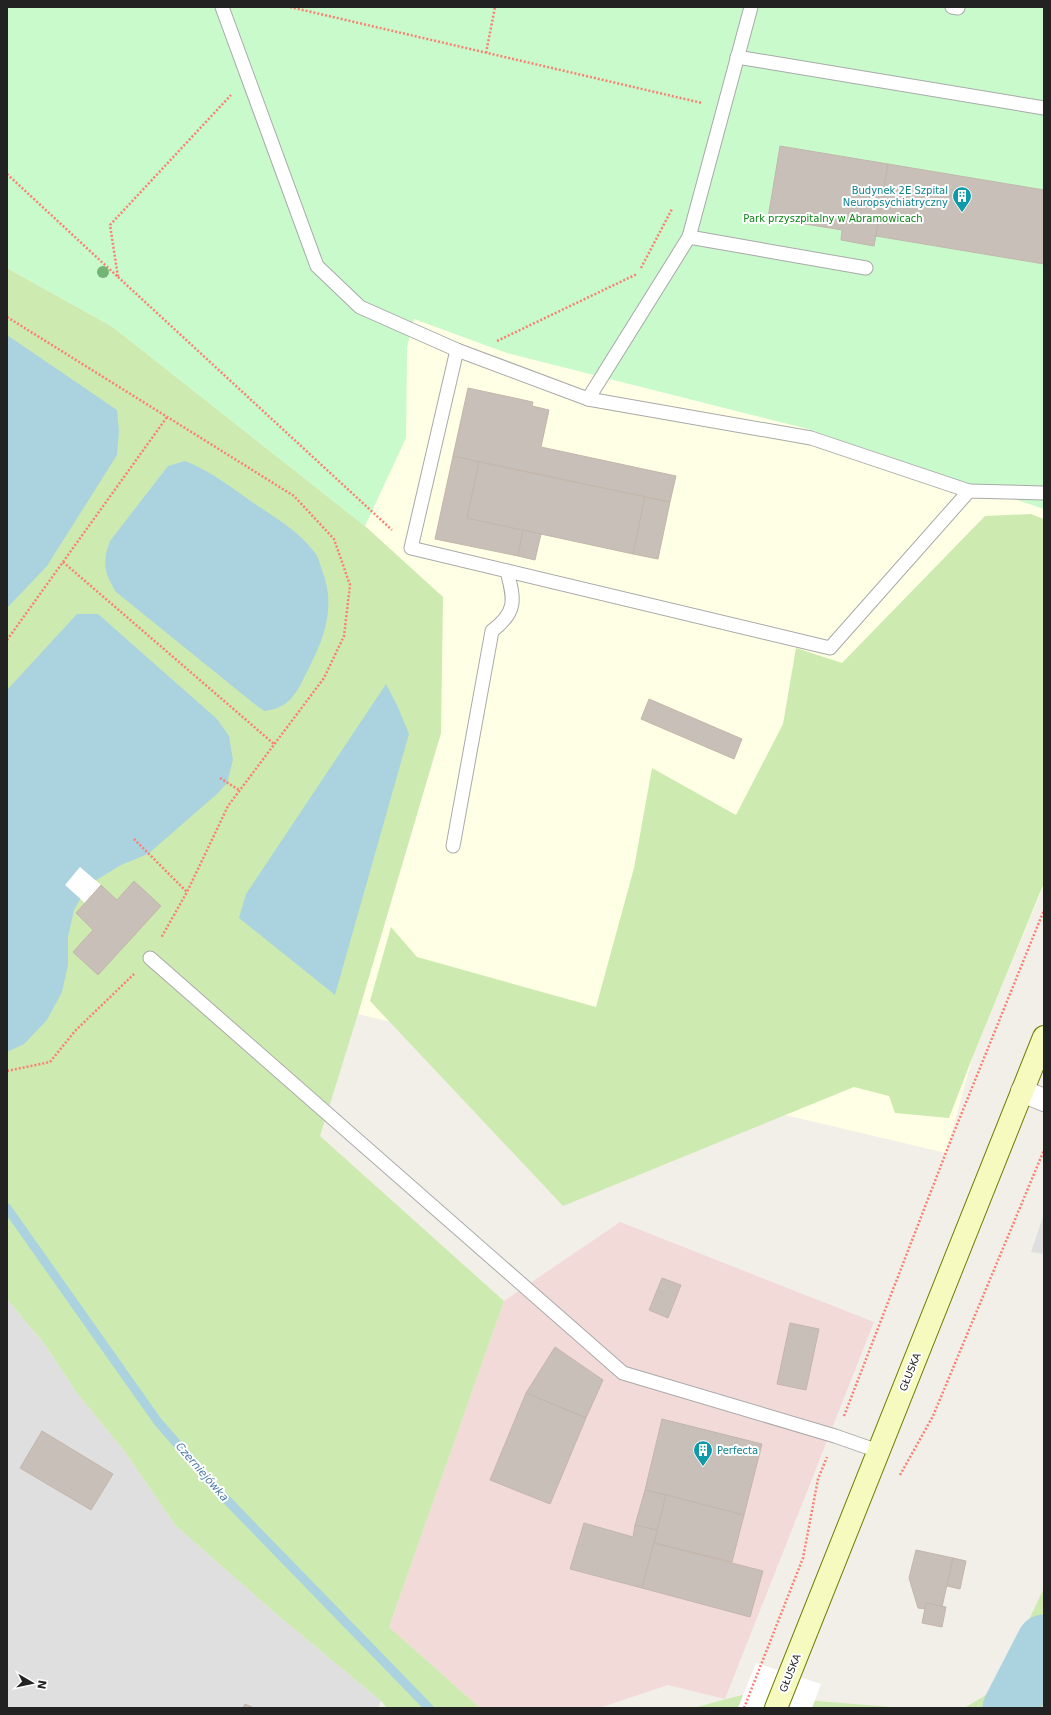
<svg xmlns="http://www.w3.org/2000/svg" width="1051" height="1715" viewBox="0 0 1051 1715" font-family="'DejaVu Sans',sans-serif">
<style>
.residential{fill:#e0dfdf}
.commercial{fill:#f2dad9}
.education{fill:#ffffe5}
.grass{fill:#cdebb0}
.park{fill:#c8facc}
.water{fill:#aad3df}
.pier{fill:#fff}
.lines{fill:none;stroke-linecap:round;stroke-linejoin:round}
.stream{stroke:#aad3df;stroke-width:9}
.river{stroke:#aad3df;stroke-width:55}
.building{fill:#c7bfb8;stroke:#c4b6ab}
.lane-casing{stroke:#a9a9a9;stroke-width:15}
.street-casing{stroke:#a9a9a9;stroke-width:24}
.secondary-casing{stroke:#707d05;stroke-width:24}
.path{stroke:#fa8072;stroke-width:2.5;stroke-dasharray:2 2;stroke-linecap:butt}
.lane{stroke:#fff;stroke-width:13}
.street{stroke:#fff;stroke-width:22}
.secondary{stroke:#f7fabf;stroke-width:22}
.tree{fill:#74b475}
.labels{text-anchor:middle;dominant-baseline:central;stroke-width:4;stroke-linejoin:round;paint-order:stroke}
.culture-label{font-size:10px;fill:#0d838f;stroke:#fff;text-anchor:end}
.park-label{font-size:10px;fill:#0c8416;stroke:#fff}
.street-label{font-size:10px;fill:#222;stroke:#fff}
.water-label{font-size:11px;font-style:italic;fill:#4a7aab;stroke:#fff}
</style>
<rect width="100%" height="100%" fill="#f2efe9"/>
<g class="residential">
<polygon points="1044,1214 1044,1254 1031,1252"/>
<polygon points="7,1299 46,1346 77,1393 125,1452 176,1526 274,1612 381,1701 378,1708 7,1708"/>
</g>
<polygon class="commercial" points="620,1222 874,1322 725,1699 668,1685 599,1708 480,1708 389,1627 504,1301"/>
<polygon class="education" points="7,7 1044,7 1044,885 973,1056 946,1153 358,1014 441,733 113,327 7,268"/>
<g class="grass">
<polygon points="7,268 113,327 365,526 443,597 441,733 358,1014 320,1136 504,1301 389,1627 480,1708 387,1708 381,1701 274,1612 176,1526 125,1452 77,1393 46,1346 7,1299"/>
<polygon points="1031,514 1044,519 1044,883 973,1056 949,1118 895,1113 889,1096 854,1087 563,1206 370,1001 391,927 417,957 596,1007 634,868 652,768 736,815 783,724 796,648 842,663 985,516"/>
<polygon points="1044,1588 1044,1708 964,1708 996,1689"/>
<polygon points="742,1695 904,1708 693,1708"/>
</g>
<polygon class="park" points="7,7 1044,7 1044,509 808,429 507,353 414,319 407,347 406,438 365,526 113,327 7,268"/>
<g class="water">
<polygon points="7,335 117,410 119,431 117,455 47,566 7,608"/>
<path d="M185 461C211 471 232 488 255 504 276 518 300 532 315 553 319 558 320 565 322 570 336 606 325 636 309 668 297 691 292 708 264 711L252 702 116 592C104 572 102 563 110 541L168 466Z"/>
<polygon points="77,614 98,614 217,719 229,736 233,760 227,783 217,794 148,854 121,865 88,885 74,910 68,937 68,965 62,992 47,1020 24,1044 7,1052 7,690"/>
<polygon points="386,684 397,705 409,734 335,995 239,918 246,894"/>
</g>
<g class="pier">
<polygon points="80,867 101,885 85,903 65,885"/>
<polygon points="756,1663 821,1684 812,1708 738,1708"/>
</g>
<g class="lines">
<polyline class="stream" points="7,1208 158,1422 222,1495 429,1708"/>
<polyline class="river" points="1010,1708 1044,1642"/>
</g>
<g class="building">
<polygon points="780,146 888,164 874,246 841,240 842,230 768,218"/>
<polygon points="888,164 1044,190 1044,264 876,236"/>
<polygon points="468,388 533,402 532,406 549,410 541,447 676,476 670,502 453,456"/>
<polygon points="453,456 479,462 467,518 523,530 518,556 435,539"/>
<polygon points="479,462 645,497 633,554 467,518"/>
<polygon points="645,497 670,502 658,559 633,554"/>
<polygon points="523,530 541,534 535,560 518,556"/>
<polygon points="649,699 742,739 734,759 641,719"/>
<polygon points="134,881 161,906 98,975 73,952 93,930 76,913 101,885 117,900"/>
<polygon points="662,1278 681,1285 668,1318 649,1310"/>
<polygon points="790,1323 819,1329 806,1390 777,1384"/>
<polygon points="555,1347 603,1380 586,1418 526,1393"/>
<polygon points="526,1393 586,1418 550,1504 490,1480"/>
<polygon points="662,1419 762,1444 744,1515 645,1490"/>
<polygon points="42,1431 113,1474 91,1510 20,1468"/>
<polygon points="645,1490 666,1495 657,1530 635,1525"/>
<polygon points="666,1495 744,1515 732,1562 654,1543"/>
<polygon points="584,1523 633,1537 635,1525 657,1530 642,1588 570,1569"/>
<polygon points="654,1543 763,1571 750,1617 642,1588"/>
<polygon points="916,1550 953,1558 942,1607 926,1603 925,1609 918,1608 909,1578"/>
<polygon points="953,1558 966,1561 960,1589 947,1586"/>
<polygon points="926,1603 946,1607 942,1627 922,1623"/>
<polygon points="245,1704 254,1708 243,1708"/>
</g>
<g class="lines">
<g class="lane-casing">
<g id="lane">
<polyline points="222,7 317,266 360,307 457,350 588,399 811,438 969,491"/>
<polyline points="751,7 689,237 866,268"/>
<polyline points="952,7 958,8"/>
<polyline points="737,57 1044,108"/>
<polyline points="457,350 411,548 830,648 969,491 1044,493"/>
<polyline points="588,399 689,237"/>
<path d="M453 846 492 631C518 611 514 599 507 571"/>
<polyline points="150,958 623,1373 835,1436 878,1451"/>
</g>
</g>
<g class="street-casing">
<polyline id="street" points="1022,1091 1044,1100"/>
</g>
<g class="secondary-casing">
<polyline id="secondary" points="776,1708 1044,1037"/>
</g>
<g class="path">
<polyline points="290,7 702,103"/>
<polyline points="486,53 495,7"/>
<polyline points="7,174 118,277 110,225 231,95"/>
<polyline points="641,268 672,209"/>
<polyline points="118,277 392,530"/>
<polyline points="7,317 294,496 334,539 350,585 344,636 324,678 228,806 187,892 161,938"/>
<polyline points="497,341 637,274"/>
<polyline points="63,562 274,744"/>
<polyline points="7,640 167,417"/>
<polyline points="220,778 239,790"/>
<polyline points="134,839 187,892"/>
<polyline points="7,1071 50,1062 75,1031 134,974"/>
<polyline points="844,1416 952,1137 1044,910"/>
<polyline points="900,1475 933,1416 1044,1150"/>
<polyline points="744,1708 803,1558 818,1479 827,1457"/>
</g>
<use href="#lane" class="lane"/>
<use href="#street" class="street"/>
<use href="#secondary" class="secondary"/>
</g>
<circle class="tree" cx="103" cy="272" r="6"/>
<defs>
<g id="building-pin" transform="scale(1)"><path d="M0 17L-7.5 6A9.5 9.5 0 1 1 7.5 6Z" fill="#0f9aa8" stroke="#fff"/><path d="M-4-6H4V6H1V3H-1V6H-4ZM-2.5-4.3h1.7v1.8h-1.7ZM.8-4.3h1.7v1.8H.8ZM-2.5-1h1.7V.8h-1.7ZM.8-1h1.7V.8H.8Z" fill="#fff"/></g>
</defs>
<g fill-rule="evenodd">
<use href="#building-pin" x="962" y="196"/>
<use href="#building-pin" x="703" y="1450"/>
</g>
<g class="labels">
<g class="culture-label">
<text x="948" y="190">Budynek 2E Szpital<tspan x="948" dy="12">Neuropsychiatryczny</tspan></text>
<text x="717" y="1450" text-anchor="start">Perfecta</text>
</g>
<g class="park-label">
<text x="833" y="218">Park przyszpitalny w Abramowicach</text>
</g>
<g class="street-label">
<text transform="translate(910 1372) rotate(-68)">GŁUSKA</text>
<text transform="translate(790 1673) rotate(-68)">GŁUSKA</text>
</g>
<g class="water-label">
<text transform="translate(202 1472) rotate(49)">Czerniejówka</text>
</g>
</g>
<rect width="1051" height="1715" fill="none" stroke="#222222" stroke-width="16"/>
<g transform="translate(32 1683) rotate(99)" stroke="#ffffff" stroke-width="3" paint-order="stroke">
<path d="M0-3L7 15L0 10L-7 15Z" fill="#222222"/>
<text y="-6" font-size="11" font-weight="bold" text-anchor="middle" fill="#222222">N</text>
</g>
</svg>
